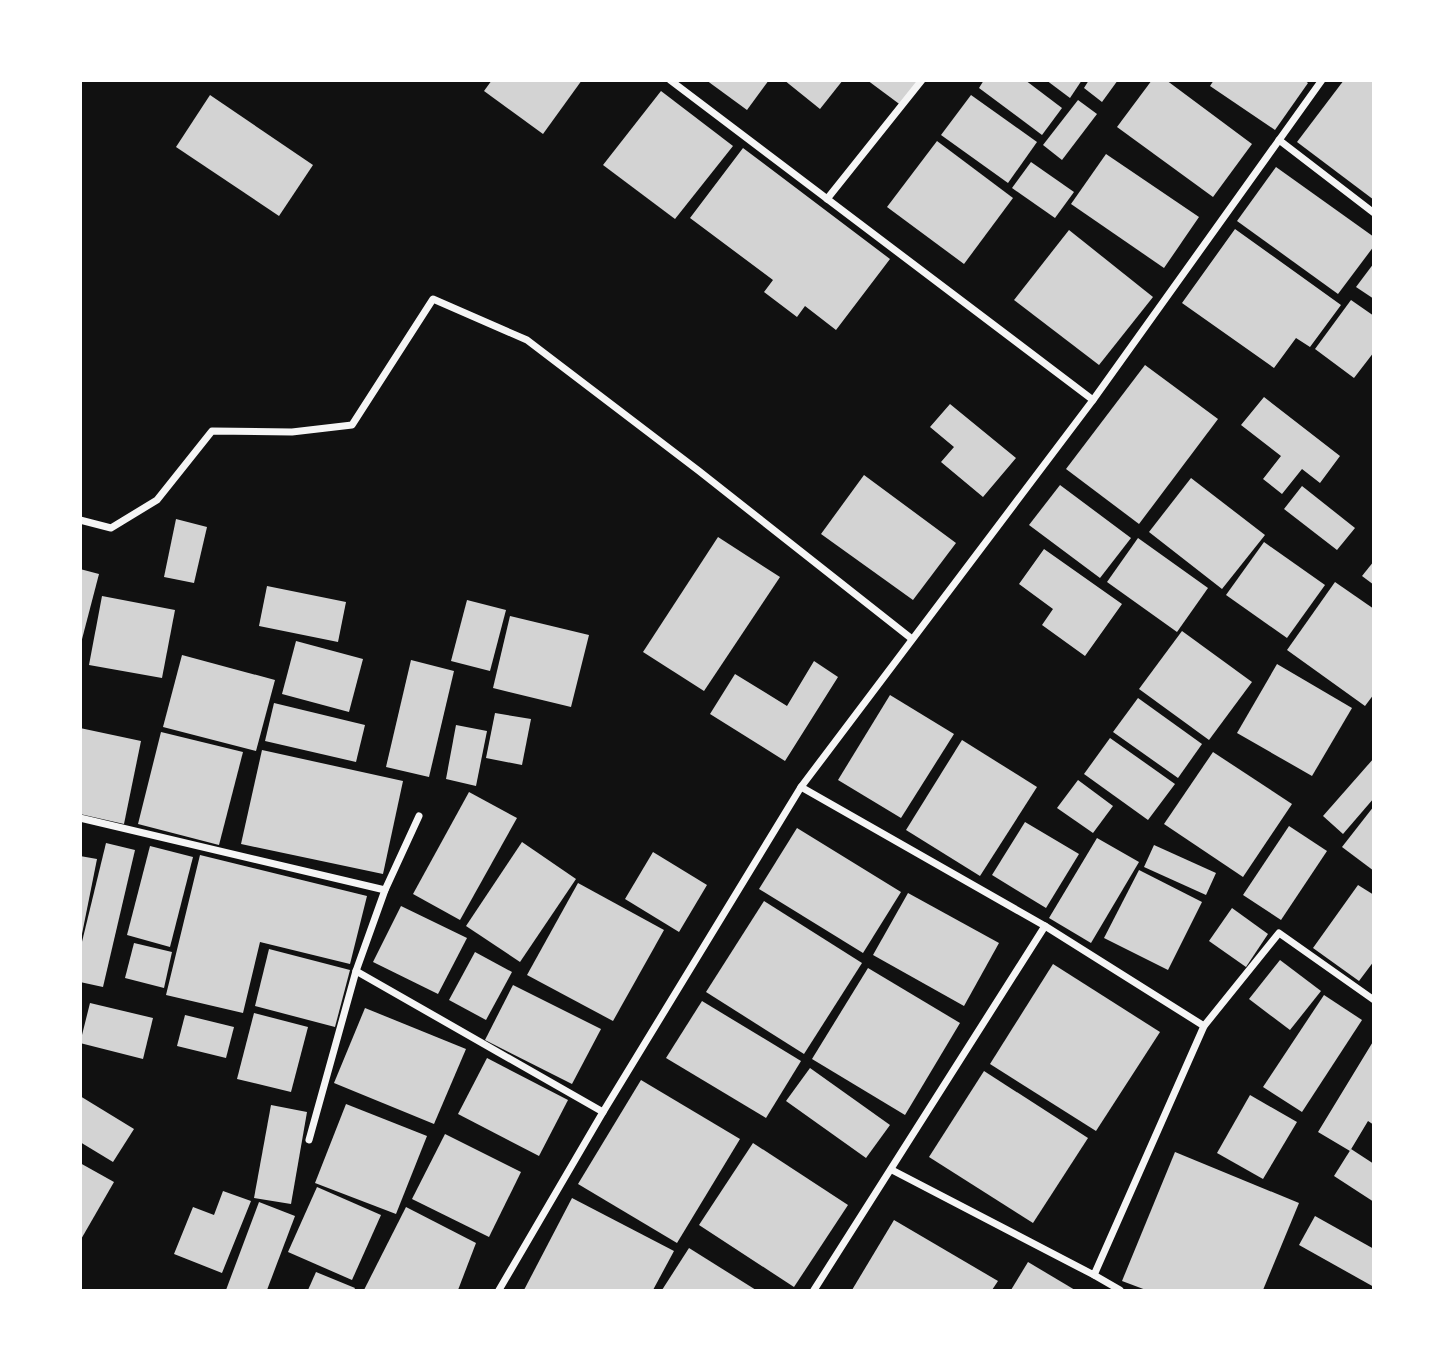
<svg xmlns="http://www.w3.org/2000/svg" width="1454" height="1371" viewBox="0 0 1454 1371" font-family="Helvetica,sans-serif">
<style>
.building{fill:#d3d3d3}
.lines{fill:none;stroke-linecap:round;stroke-linejoin:round}
.minor{stroke:#f5f5f5;stroke-width:7}
</style>
<rect width="100%" height="100%" fill="#111"/>
<g class="building">
<polygon points="492,80 582,80 543,134 484,91"/>
<polygon points="706,80 769,80 747,110"/>
<polygon points="784,80 843,80 820,109"/>
<polygon points="867,80 921,80 902,106"/>
<polygon points="984,80 1025,80 1062,108 1042,135 979,88"/>
<polygon points="1046,80 1082,80 1070,98"/>
<polygon points="1089,80 1118,80 1102,102 1084,88"/>
<polygon points="1152,80 1166,80 1252,144 1213,197 1117,127"/>
<polygon points="1214,80 1304,80 1308,83 1275,130 1210,86"/>
<polygon points="1344,80 1374,80 1374,200 1297,142"/>
<polygon points="661,91 733,146 675,219 603,165"/>
<polygon points="210,95 313,165 279,216 176,147"/>
<polygon points="971,95 1037,142 1008,183 941,135"/>
<polygon points="1078,100 1097,114 1062,160 1043,145"/>
<polygon points="937,141 1013,198 964,264 887,207"/>
<polygon points="743,148 890,259 836,330 805,306 797,317 764,292 773,280 690,218"/>
<polygon points="1106,154 1199,217 1164,268 1071,204"/>
<polygon points="1031,162 1074,192 1055,218 1012,188"/>
<polygon points="1276,167 1374,237 1374,246 1338,294 1237,221"/>
<polygon points="1235,229 1341,305 1310,347 1296,338 1274,368 1182,303"/>
<polygon points="1069,230 1153,297 1099,365 1014,300"/>
<polygon points="1374,263 1374,299 1356,287"/>
<polygon points="1351,300 1374,316 1374,352 1354,378 1315,349"/>
<polygon points="1145,365 1218,419 1139,524 1066,469"/>
<polygon points="1264,397 1340,456 1320,483 1302,469 1282,494 1263,479 1281,456 1241,425"/>
<polygon points="950,404 1016,458 983,497 941,462 954,447 930,427"/>
<polygon points="864,475 956,543 913,600 821,534"/>
<polygon points="1191,478 1265,535 1222,589 1149,532"/>
<polygon points="1060,485 1131,538 1100,578 1029,525"/>
<polygon points="1302,486 1355,528 1337,550 1284,509"/>
<polygon points="176,519 207,527 194,583 164,577"/>
<polygon points="718,537 780,577 704,691 643,652"/>
<polygon points="1138,538 1208,588 1177,632 1107,582"/>
<polygon points="1264,542 1325,585 1287,638 1226,595"/>
<polygon points="1044,549 1122,604 1085,656 1042,625 1053,609 1019,584"/>
<polygon points="1374,561 1374,585 1362,576"/>
<polygon points="80,569 99,574 81,643 80,643"/>
<polygon points="1335,582 1374,609 1374,694 1365,706 1287,650"/>
<polygon points="267,586 346,602 338,642 259,626"/>
<polygon points="102,596 175,610 162,678 89,665"/>
<polygon points="467,600 506,610 490,671 451,661"/>
<polygon points="510,616 589,635 571,707 493,688"/>
<polygon points="1182,631 1252,682 1209,740 1139,689"/>
<polygon points="296,641 363,659 349,712 282,694"/>
<polygon points="182,655 275,680 256,751 163,727"/>
<polygon points="411,660 454,671 429,777 386,767"/>
<polygon points="814,661 838,677 785,761 710,714 735,674 787,706"/>
<polygon points="1277,664 1352,708 1312,776 1237,733"/>
<polygon points="890,695 954,734 901,818 838,780"/>
<polygon points="1138,698 1202,744 1178,778 1113,732"/>
<polygon points="274,703 365,725 356,762 265,741"/>
<polygon points="495,713 531,719 522,765 486,758"/>
<polygon points="456,725 487,731 476,786 446,779"/>
<polygon points="80,728 141,741 124,824 80,814"/>
<polygon points="161,732 243,752 219,845 138,824"/>
<polygon points="1110,738 1175,784 1148,820 1084,774"/>
<polygon points="962,740 1037,787 980,876 906,830"/>
<polygon points="262,750 403,781 383,874 241,844"/>
<polygon points="1213,752 1292,804 1243,877 1164,824"/>
<polygon points="1374,758 1374,798 1343,834 1323,816"/>
<polygon points="1078,780 1113,806 1093,833 1057,808"/>
<polygon points="469,792 517,818 460,920 413,894"/>
<polygon points="1374,806 1374,871 1342,847"/>
<polygon points="1025,822 1079,854 1046,908 992,875"/>
<polygon points="1289,826 1327,851 1281,920 1243,895"/>
<polygon points="797,828 901,892 863,953 759,889"/>
<polygon points="1097,838 1139,862 1091,943 1049,918"/>
<polygon points="522,842 576,879 520,962 466,926"/>
<polygon points="106,843 135,850 103,987 80,982 80,950"/>
<polygon points="1154,845 1216,873 1206,895 1144,867"/>
<polygon points="150,846 193,857 170,947 127,935"/>
<polygon points="653,852 707,885 679,932 625,899"/>
<polygon points="200,855 367,896 350,964 260,942 243,1013 166,995"/>
<polygon points="80,856 97,859 82,934 80,933"/>
<polygon points="1139,870 1202,902 1168,970 1104,938"/>
<polygon points="578,883 664,930 613,1021 527,975"/>
<polygon points="1358,885 1374,895 1374,961 1359,981 1313,948"/>
<polygon points="908,893 999,943 964,1006 873,955"/>
<polygon points="764,901 862,963 804,1054 706,992"/>
<polygon points="401,906 467,938 438,994 373,962"/>
<polygon points="1232,908 1268,934 1246,967 1209,941"/>
<polygon points="134,943 172,952 164,988 125,978"/>
<polygon points="269,949 350,970 335,1027 255,1006"/>
<polygon points="475,952 512,972 486,1020 449,1000"/>
<polygon points="1280,960 1321,991 1290,1030 1249,999"/>
<polygon points="1053,964 1160,1032 1096,1131 990,1064"/>
<polygon points="868,968 960,1023 905,1115 812,1059"/>
<polygon points="513,985 601,1029 572,1084 485,1040"/>
<polygon points="1324,995 1362,1020 1302,1112 1263,1087"/>
<polygon points="702,1001 801,1061 766,1118 666,1058"/>
<polygon points="90,1003 153,1018 143,1059 80,1043"/>
<polygon points="365,1008 466,1049 434,1124 334,1083"/>
<polygon points="254,1013 308,1027 291,1092 237,1079"/>
<polygon points="185,1015 234,1027 226,1058 177,1046"/>
<polygon points="1374,1040 1374,1125 1368,1121 1350,1151 1318,1132"/>
<polygon points="487,1058 568,1100 539,1156 458,1114"/>
<polygon points="810,1068 890,1125 866,1158 786,1101"/>
<polygon points="984,1071 1088,1138 1033,1223 929,1157"/>
<polygon points="641,1080 740,1139 677,1243 578,1184"/>
<polygon points="1250,1095 1297,1122 1263,1179 1217,1153"/>
<polygon points="80,1096 134,1129 113,1162 80,1142"/>
<polygon points="346,1104 427,1136 396,1214 315,1183"/>
<polygon points="271,1105 307,1112 291,1204 254,1198"/>
<polygon points="445,1134 521,1172 489,1237 412,1199"/>
<polygon points="753,1143 848,1205 794,1287 699,1225"/>
<polygon points="1351,1149 1374,1164 1374,1202 1334,1176"/>
<polygon points="1175,1152 1299,1203 1263,1290 1146,1290 1122,1281"/>
<polygon points="80,1163 114,1182 80,1241"/>
<polygon points="317,1187 381,1215 352,1280 288,1252"/>
<polygon points="223,1191 251,1201 222,1273 174,1254 193,1207 214,1215"/>
<polygon points="572,1198 674,1251 653,1290 524,1290"/>
<polygon points="259,1202 295,1216 267,1290 226,1290"/>
<polygon points="406,1207 476,1243 458,1290 364,1290"/>
<polygon points="1315,1216 1374,1249 1374,1287 1299,1245"/>
<polygon points="894,1220 998,1281 992,1290 852,1290"/>
<polygon points="689,1248 756,1290 662,1290"/>
<polygon points="1028,1262 1075,1290 1011,1290"/>
<polygon points="316,1272 355,1288 354,1290 308,1290"/>
</g>
<g class="lines">
<g class="minor">
<polyline points="670,80 1093,400"/>
<polyline points="1279,140 1374,213"/>
<polyline points="827,199 922,80"/>
<polyline points="80,520 111,528 157,500 212,431 292,432 352,425 433,299 527,340 699,471 912,639"/>
<polyline points="801,787 1093,400 1322,80"/>
<polyline points="80,818 385,890"/>
<polyline points="356,971 603,1112"/>
<polyline points="309,1140 356,971 385,890 419,816"/>
<polyline points="892,1170 1094,1275 1204,1026 1279,933 1374,1000"/>
<polyline points="1094,1275 1120,1290"/>
<polyline points="499,1290 603,1112 801,787 1045,926 1204,1026"/>
<polyline points="814,1290 1045,926"/>
</g>
</g>
<rect width="1454" height="1371" fill="none" stroke="#ffffff" stroke-width="164"/>
</svg>
